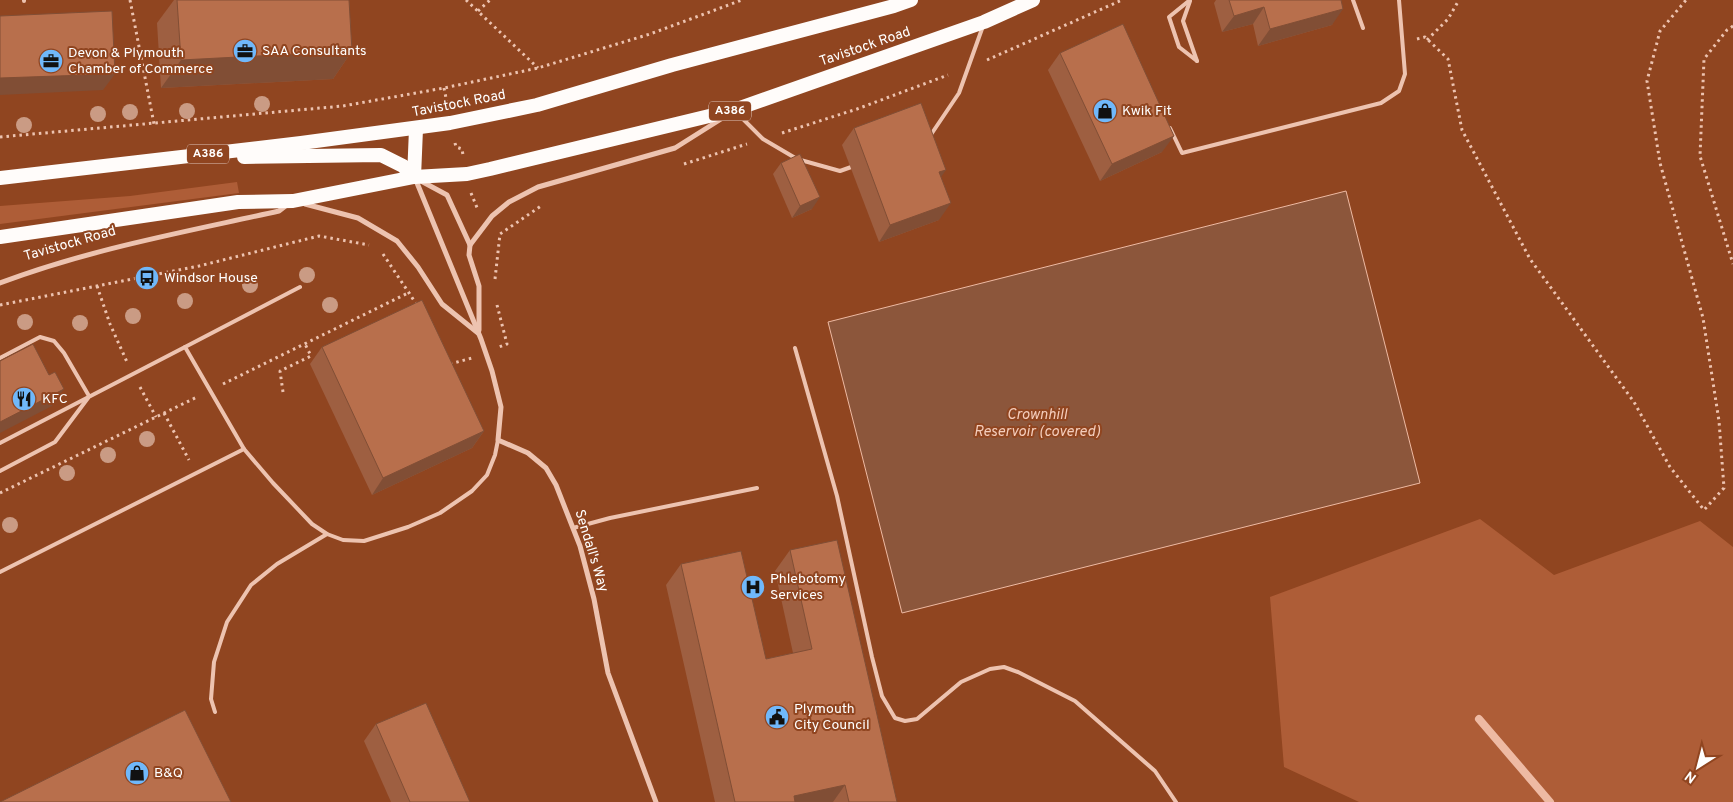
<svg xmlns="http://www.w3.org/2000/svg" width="1733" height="802" viewBox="0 0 1733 802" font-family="Overpass,sans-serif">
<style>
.green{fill:#ae5d37}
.water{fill:#8c563b;stroke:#eebaa3}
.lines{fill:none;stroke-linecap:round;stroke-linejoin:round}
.stream{stroke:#eebaa3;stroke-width:8}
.path{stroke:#edc3b0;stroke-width:3;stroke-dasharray:2.5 4;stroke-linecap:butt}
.service{stroke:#edc3b0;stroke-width:4}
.minor{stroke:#edc3b0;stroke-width:5}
.trunk{stroke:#fffcfa;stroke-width:14}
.tree{fill:#ca9b84}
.wall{fill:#9e5f41}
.shaded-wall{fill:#814e35}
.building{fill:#b86f4c;stroke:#814e35}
.labels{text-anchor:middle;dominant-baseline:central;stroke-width:4;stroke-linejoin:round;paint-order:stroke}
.shield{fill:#904520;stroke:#dec7bc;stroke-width:1}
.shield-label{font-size:12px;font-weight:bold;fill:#fff}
.street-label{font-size:14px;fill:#fff;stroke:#904520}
.poi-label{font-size:14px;fill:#fff;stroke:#904520;text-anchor:start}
.water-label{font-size:15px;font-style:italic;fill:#f4cdbc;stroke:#904520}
</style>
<rect width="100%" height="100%" fill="#904520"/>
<g class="green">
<polygon points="237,182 239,193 0,224 0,206 130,196"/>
<polygon points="1480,519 1554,575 1700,521 1733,547 1733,802 1359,802 1284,767 1270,597"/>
</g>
<polygon class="water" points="1346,191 1420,483 902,613 828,322"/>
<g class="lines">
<polyline class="stream" points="1479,719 1550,802"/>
<g class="path">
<polyline points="130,0 154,124"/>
<polyline points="466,0 538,68"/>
<polyline points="478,11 490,0"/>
<polyline points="1733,26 1727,30 1704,59 1700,156 1733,264"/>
<polyline points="1417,39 1425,37 1448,59 1462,130 1530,259 1634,402 1670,467 1704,510 1724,488 1719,421 1703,318 1660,163 1647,81 1660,31 1686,0"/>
<polyline points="1427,40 1448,19 1459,0"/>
<polyline points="987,60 1122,0"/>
<polyline points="444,88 447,103"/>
<polyline points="782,133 857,109 948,75"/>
<polyline points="0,137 343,106 444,88 538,68 650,34 742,0"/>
<polyline points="455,143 456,147 462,149 463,155"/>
<polyline points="684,164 747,144"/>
<polyline points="471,193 478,210"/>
<polyline points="383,254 417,305"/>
<polyline points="495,279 500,234 541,206"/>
<polyline points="97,286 110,324 127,362"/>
<polyline points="0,305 199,266 319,236 369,245"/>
<polyline points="497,305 507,344 499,347"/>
<polyline points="450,364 472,358"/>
<polyline points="223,384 410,292"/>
<polyline points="140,387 156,417"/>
<polyline points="283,392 280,371 311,356 305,344"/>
<polyline points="164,413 189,460"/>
<polyline points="0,493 197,397"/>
</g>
<g class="service">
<polyline points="24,0 24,1"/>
<polyline points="1190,0 1169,17 1179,47 1197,61"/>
<polyline points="1353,0 1363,28"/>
<polyline points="1190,1 1183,21 1197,61"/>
<polyline points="737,113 763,139 797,159 840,171 854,166"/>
<polyline points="1170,128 1182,153 1381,103 1399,91 1405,74 1399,0"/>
<polyline points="930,136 959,93 983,26"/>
<polyline points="795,348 837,496 872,657 882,696 895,718 905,721 917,719 961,682 990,669 1004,667 1018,672 1075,701 1155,771 1176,802"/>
<polyline points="0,358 40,337 54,341 64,353 89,396"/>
<polyline points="0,443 185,347"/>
<polyline points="244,449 185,347 300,287"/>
<polyline points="0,471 55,442 88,398"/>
<polyline points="573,528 610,518 757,488"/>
<polyline points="0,572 244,449 273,483 312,524 327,534 343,540 364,541 408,527 440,513 472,491 487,475 495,455 498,440"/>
<polyline points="215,712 211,699 214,662 227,622 251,585 277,564 327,534"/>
</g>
<g class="minor">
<polyline points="415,178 481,339 492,371 501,407 498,440 528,453 546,468 556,485 580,546 594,599 608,673 656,802"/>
<polyline points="421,181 447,195 470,245"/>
<polyline points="305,204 358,218 397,241 418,267 442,304 478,333"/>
<path d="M0 283C90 249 185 232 279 211L288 204"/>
<polyline points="479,330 479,286 469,255 470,245 492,216 509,202 538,187 675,148 721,119"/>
</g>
<g class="trunk">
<polyline points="244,157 381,155 403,166 414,177"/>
<polyline points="414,177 416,129"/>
<polyline points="0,178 301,143 450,123 537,105 672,65 894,6 911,0"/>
<polyline points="0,237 238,202 293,201 414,177 467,174 490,169 734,110 984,22 1033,0"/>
</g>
</g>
<g class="tree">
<circle cx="262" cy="104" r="8"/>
<circle cx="187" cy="111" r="8"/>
<circle cx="130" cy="112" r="8"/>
<circle cx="98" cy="114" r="8"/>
<circle cx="24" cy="125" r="8"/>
<circle cx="307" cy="275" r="8"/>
<circle cx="250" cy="285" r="8"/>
<circle cx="185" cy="301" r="8"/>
<circle cx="330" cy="305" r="8"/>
<circle cx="133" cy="316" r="8"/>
<circle cx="25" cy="322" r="8"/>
<circle cx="80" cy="323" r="8"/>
<circle cx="147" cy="439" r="8"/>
<circle cx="108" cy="455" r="8"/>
<circle cx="67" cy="473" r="8"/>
<circle cx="10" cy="525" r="8"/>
</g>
<g class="wall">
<polygon points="174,0 349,0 352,51 333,79 161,88 157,23"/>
<polygon points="1216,0 1341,0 1332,25 1258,46 1253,24 1222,32 1214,3"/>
<polygon points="1060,53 1162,152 1100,181 1048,70"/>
<polygon points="854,128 941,177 939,220 879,242 842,145"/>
<polygon points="781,163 812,209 792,218 773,174"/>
<polygon points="322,347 484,431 472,448 372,495 310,364"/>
<polygon points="790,550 897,802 715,802 666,585 681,564 766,659 793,653 775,571"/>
<polygon points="376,724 470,802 391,802 364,741"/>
</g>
<g class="shaded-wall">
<polygon points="1264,7 1253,24 1222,32 1234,16"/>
<polygon points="1343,9 1332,25 1258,46 1270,29"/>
<polygon points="352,51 333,79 161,88 181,60"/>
<polygon points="115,74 103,90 0,95 0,78"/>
<polygon points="1174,136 1162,152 1100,181 1112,164"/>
<polygon points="946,170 934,187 939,172"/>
<polygon points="820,197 812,209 792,218 800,206"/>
<polygon points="951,203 939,220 879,242 890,225"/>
<polygon points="64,389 52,406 0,433 0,422"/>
<polygon points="484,431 472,448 372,495 383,478"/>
<polygon points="845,785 833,802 790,802 794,796"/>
</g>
<g class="building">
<polygon points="177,0 349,0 352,51 181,60"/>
<polygon points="1229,0 1341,0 1343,9 1270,29 1264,7 1234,16"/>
<polygon points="112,11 115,74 0,78 0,16"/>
<polygon points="1123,24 1174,136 1112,164 1060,53"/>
<polygon points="921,103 946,170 939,172 951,203 890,225 854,128"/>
<polygon points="800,154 820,197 800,206 781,163"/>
<polygon points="422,300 484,431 383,478 322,347"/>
<polygon points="33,344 49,375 55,372 64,389 0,422 0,361"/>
<polygon points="837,540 897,802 849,802 845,785 794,796 795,802 735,802 681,564 741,551 766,659 812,649 790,550"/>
<polygon points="426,703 470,802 410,802 376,724"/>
<polygon points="185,710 231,802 0,802"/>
</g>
<defs>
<g id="office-disc" transform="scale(1.25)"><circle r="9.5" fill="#70b8fa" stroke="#904520"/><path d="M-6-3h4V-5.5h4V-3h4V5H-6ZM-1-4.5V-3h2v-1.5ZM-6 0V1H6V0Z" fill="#111"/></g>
<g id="shop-disc" transform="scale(1.25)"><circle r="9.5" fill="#70b8fa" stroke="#904520"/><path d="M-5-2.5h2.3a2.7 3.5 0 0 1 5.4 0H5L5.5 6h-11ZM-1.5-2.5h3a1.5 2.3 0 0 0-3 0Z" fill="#111"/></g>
<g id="bus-disc" transform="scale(1.25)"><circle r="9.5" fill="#70b8fa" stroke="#904520"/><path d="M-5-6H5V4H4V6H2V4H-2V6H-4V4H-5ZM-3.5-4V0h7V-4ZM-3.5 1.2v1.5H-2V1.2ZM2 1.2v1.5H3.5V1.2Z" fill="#111"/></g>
<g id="restaurant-disc" transform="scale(1.25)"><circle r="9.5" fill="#70b8fa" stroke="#904520"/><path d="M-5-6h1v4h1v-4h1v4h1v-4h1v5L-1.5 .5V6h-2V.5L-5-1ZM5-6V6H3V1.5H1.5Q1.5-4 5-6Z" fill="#111"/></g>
<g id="hospital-disc" transform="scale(1.25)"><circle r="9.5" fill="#70b8fa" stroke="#904520"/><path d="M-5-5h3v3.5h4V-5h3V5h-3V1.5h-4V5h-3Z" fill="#111"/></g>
<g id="civic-disc" transform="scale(1.25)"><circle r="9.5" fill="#70b8fa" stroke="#904520"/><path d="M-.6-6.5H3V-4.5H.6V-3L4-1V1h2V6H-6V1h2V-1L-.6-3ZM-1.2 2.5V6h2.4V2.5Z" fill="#111"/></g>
</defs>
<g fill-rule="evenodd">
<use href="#office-disc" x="245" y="51"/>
<use href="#office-disc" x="51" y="61"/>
<use href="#shop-disc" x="1105" y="111"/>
<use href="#bus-disc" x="147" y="278"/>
<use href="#restaurant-disc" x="24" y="399"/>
<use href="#hospital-disc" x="753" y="587"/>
<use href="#civic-disc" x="777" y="717"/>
<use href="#shop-disc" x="137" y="773"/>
</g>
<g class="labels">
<g class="shield">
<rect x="709" y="101.5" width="42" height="19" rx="4"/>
<rect x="187" y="144.5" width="42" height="19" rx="4"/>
</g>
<g class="shield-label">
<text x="730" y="111">A386</text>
<text x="208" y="154">A386</text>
</g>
<g class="street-label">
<text transform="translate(865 47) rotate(-19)">Tavistock Road</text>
<text transform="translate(459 104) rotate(-11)">Tavistock Road</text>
<text transform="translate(70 244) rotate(-16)">Tavistock Road</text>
<text transform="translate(591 551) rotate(73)">Sendall's Way</text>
</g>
<g class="poi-label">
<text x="262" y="51">SAA Consultants</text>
<text x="68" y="53">Devon &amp; Plymouth<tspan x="68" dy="16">Chamber of Commerce</tspan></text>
<text x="1122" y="111">Kwik Fit</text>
<text x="164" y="278">Windsor House</text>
<text x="42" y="399">KFC</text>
<text x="770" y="579">Phlebotomy<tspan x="770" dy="16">Services</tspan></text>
<text x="794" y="709">Plymouth<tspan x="794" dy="16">City Council</tspan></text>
<text x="154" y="773">B&amp;Q</text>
</g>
<g class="water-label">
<text x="1037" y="415">Crownhill<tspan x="1037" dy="17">Reservoir (covered)</tspan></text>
</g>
</g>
<g transform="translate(1698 767) rotate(216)" stroke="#904520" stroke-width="4" paint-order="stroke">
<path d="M0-4L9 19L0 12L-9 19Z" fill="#ffffff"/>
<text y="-8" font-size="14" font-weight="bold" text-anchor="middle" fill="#ffffff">N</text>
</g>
</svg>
